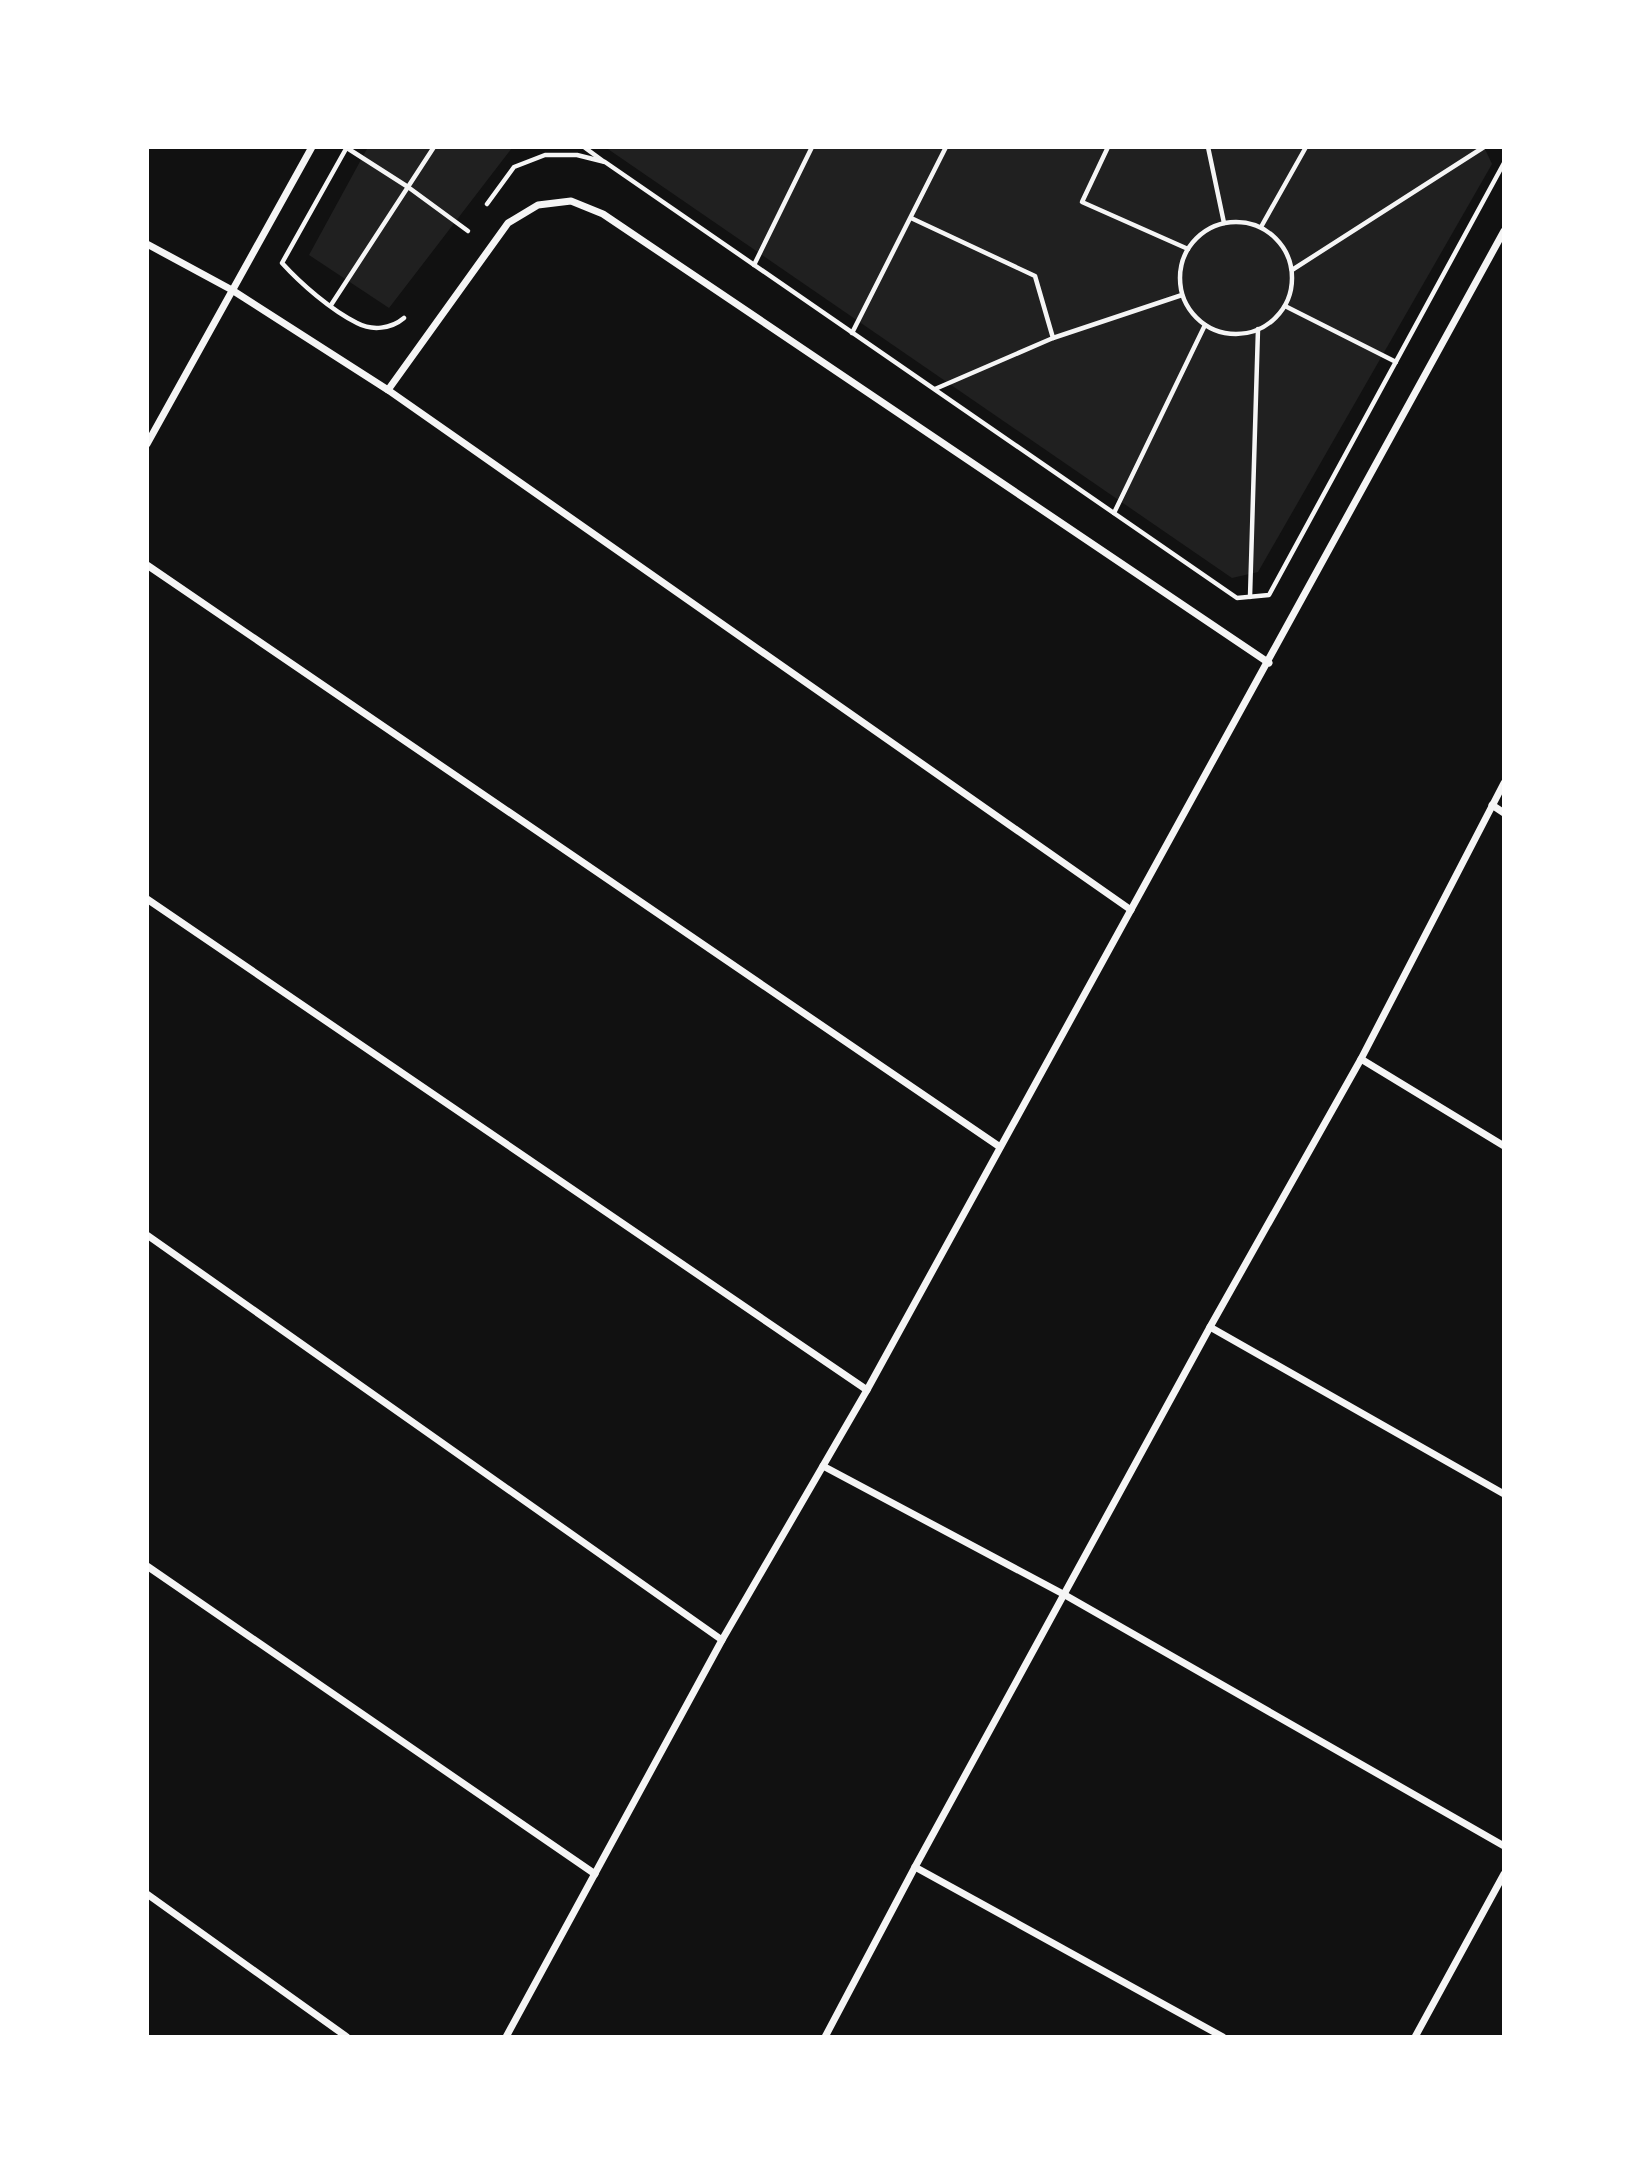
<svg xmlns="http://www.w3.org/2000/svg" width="1651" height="2184" viewBox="0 0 1651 2184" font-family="'Alegreya Sans',sans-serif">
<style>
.green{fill:#202020}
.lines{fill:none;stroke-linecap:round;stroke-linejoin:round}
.path{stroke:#f5f5f5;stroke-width:4.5}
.minor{stroke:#f5f5f5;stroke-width:7}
</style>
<rect width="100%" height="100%" fill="#111"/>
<g class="green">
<polygon points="368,147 516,147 512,148 389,308 309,255"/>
<polygon points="605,147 1484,147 1492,164 1258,572 1232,578"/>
</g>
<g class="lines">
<g class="path">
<path d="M347 147 282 263C301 284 331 310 357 323 372 331 391 329 404 318"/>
<polyline points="584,147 603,161"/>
<polyline points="1108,147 1082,202 1188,249"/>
<polyline points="1208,147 1224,223"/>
<polyline points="347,148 408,187 468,231"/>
<polyline points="487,204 514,167 545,155 577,155 605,162 1237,598 1269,595 1504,163"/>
<polyline points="911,218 1035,276 1053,338"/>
<circle cx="1236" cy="278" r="56"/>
<polyline points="1261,227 1306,147"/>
<polyline points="754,265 812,147"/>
<polyline points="1292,270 1484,147"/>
<polyline points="331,305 434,147"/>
<polyline points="1285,306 1396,362"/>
<polyline points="852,333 946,147"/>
<polyline points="935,389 1053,338 1182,295"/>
<polyline points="1114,513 1205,325"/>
<polyline points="1250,597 1258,329"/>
</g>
<g class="minor">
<polyline points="147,244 232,290 388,390 1131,910"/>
<polyline points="388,390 508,223 538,205 571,201 603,214 1269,663"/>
<polyline points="147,444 312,147"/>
<polyline points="147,565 1000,1147"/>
<polyline points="1492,805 1504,813"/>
<polyline points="147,899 867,1390"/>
<polyline points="1361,1059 1504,1146"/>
<polyline points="147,1235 722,1640"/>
<polyline points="1210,1327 1504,1494"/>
<polyline points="823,1466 1065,1595 1504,1846"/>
<polyline points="147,1566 595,1874"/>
<polyline points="915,1867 1223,2037"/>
<polyline points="147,1894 347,2037"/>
<polyline points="506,2037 722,1640 867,1390 1504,231"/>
<polyline points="825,2037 915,1867 1210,1327 1361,1059 1504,783"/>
<polyline points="1415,2037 1504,1874"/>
</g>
</g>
<rect width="1651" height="2184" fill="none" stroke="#ffffff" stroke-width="298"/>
</svg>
